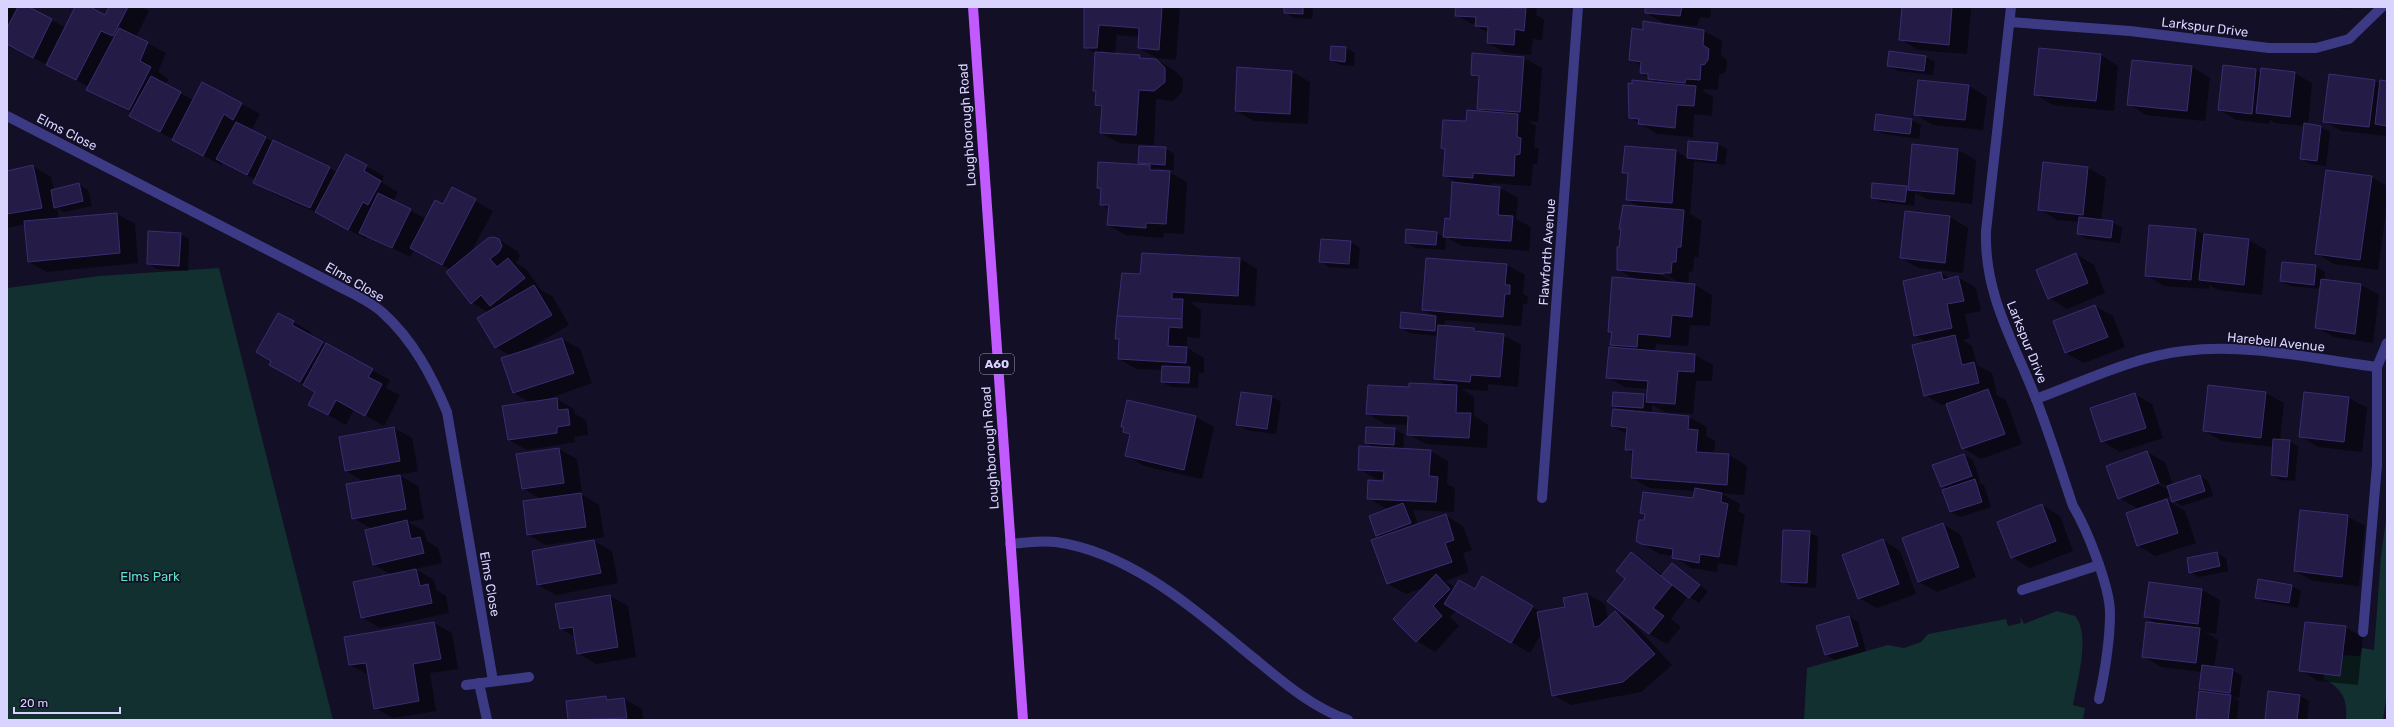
<svg xmlns="http://www.w3.org/2000/svg" width="2394" height="727" viewBox="0 0 2394 727" font-family="Rubik,sans-serif">
<style>
.green{fill:#12302f}
.shadow{fill:#0007;fill-rule:evenodd}
.building{fill:#241b47;stroke:#3b2d73}
.lines{fill:none;stroke-linecap:round;stroke-linejoin:round}
.lane{stroke:#3d3a85;stroke-width:10}
.street{stroke:#3d3a85;stroke-width:10}
.primary{stroke:#c25bff;stroke-width:10}
.labels{text-anchor:middle;dominant-baseline:central;stroke-width:3.5;stroke-linejoin:round;paint-order:stroke}
.shield{fill:#130f26;stroke:#9e99be;stroke-width:1}
.shield-label{font-size:12px;font-weight:bold;fill:#d9d4ff}
.street-label{font-size:13px;fill:#d9d4ff;stroke:#130f26}
.park-label{font-size:13px;fill:#5fe0c0;stroke:#130f26}
</style>
<rect width="100%" height="100%" fill="#130f26"/>
<g class="green">
<polygon points="219,268 333,720 7,720 7,288 99,276"/>
<path d="M2387 513V692L2383 720H2346C2348 700 2342 688 2324 679V674L2342 655 2360 656 2362 648 2374 650 2381 556Z"/>
<path d="M2057 611 2075 616C2091 634 2077 682 2073 705L2085 708 2083 720H1804L1807 668 1888 645 1904 648 1921 642 1928 634 2006 619 2008 626 2021 623 2020 616 2024 624Z"/>
</g>
<g class="shadow">
<path d="M7 7H29L66 28 76 7H88L105 16 110 7H142L149 11 136 37 166 53 158 72 169 79 165 85 193 100 202 83 260 114 251 131 337 172 346 155 384 176 381 182 398 192 393 201 426 219 443 206 452 188 493 211 470 254 499 240 517 251 520 256 516 263 526 269 541 290 552 296 569 325 526 350 562 339 580 349 592 383 539 402 556 399 574 409 575 414 586 420 588 435 574 437 575 442 527 450 509 440 531 403 514 393 511 356 495 347 488 312 472 303 451 270 414 250 410 257 368 236 366 239 319 214 272 193 255 182 256 180 223 162 221 165 191 149 148 126 132 113 87 89 89 87 7 44ZM242 124 250 128 249 130 241 126Z"/>
<path d="M1086 7H1180L1176 60 1157 58 1139 48 1140 37 1117 35 1115 54 1156 60 1174 70 1183 79 1182 92 1173 101 1156 99 1154 145 1119 143 1101 133 1103 109 1096 105 1097 91 1094 90 1096 54 1085 47ZM1101 50 1109 54 1108 56 1101 52Z"/>
<polygon points="1285,7 1313,7 1312,19 1294,18 1285,12"/>
<polygon points="1457,7 1537,7 1536,15 1544,20 1542,40 1533,39 1531,55 1506,53 1488,43 1489,33 1456,15"/>
<polygon points="1641,7 1711,7 1710,18 1700,17 1697,26 1664,23 1646,13 1646,10"/>
<polygon points="1903,7 1967,7 1971,9 1967,54 1918,50 1900,39"/>
<polygon points="2329,7 2352,7 2351,10"/>
<polygon points="1644,23 1704,31 1722,41 1721,56 1727,60 1726,71 1722,74 1719,74 1718,90 1704,89 1703,91 1713,97 1712,116 1694,114 1693,137 1657,134 1630,117 1629,84 1657,83 1641,73 1641,66 1630,60 1643,31"/>
<polygon points="1332,47 1346,48 1355,53 1354,66 1340,65 1331,60"/>
<polygon points="1473,54 1524,58 1542,68 1538,122 1528,121 1536,126 1534,147 1539,149 1537,164 1533,164 1531,186 1491,183 1491,187 1500,188 1518,198 1516,219 1531,227 1529,251 1462,246 1446,237 1445,250 1416,248 1406,243 1436,233 1444,237 1446,220 1451,220 1459,184 1444,175 1446,150 1442,148 1467,122 1486,113 1478,108 1480,79 1472,75"/>
<polygon points="2101,55 2118,66 2114,111 2053,105 2035,94"/>
<polygon points="1926,57 1935,62 1933,75 1898,71 1889,66"/>
<polygon points="2192,67 2210,78 2205,121 2146,115 2129,104"/>
<polygon points="1238,68 1292,72 1310,82 1308,124 1254,121 1236,111"/>
<polygon points="2256,70 2261,73 2294,73 2312,83 2308,125 2321,127 2330,132 2326,166 2310,164 2301,159 2305,126 2275,123 2270,120 2269,124 2237,120 2219,110"/>
<polygon points="2330,75 2375,81 2380,84 2387,82 2387,136 2342,131 2324,121"/>
<polygon points="1919,81 1969,86 1987,97 1983,130 1933,125 1915,114"/>
<polygon points="1877,115 1912,120 1921,125 1919,139 1884,134 1875,129"/>
<path d="M1718 144 1727 149 1725 165 1694 161 1690 214 1702 221 1698 257H1694L1693 271 1689 272 1688 284 1695 285 1712 295 1710 326 1690 325 1688 346 1656 344 1655 352 1695 355 1713 365 1712 381H1696L1693 414 1665 412 1652 405V413L1689 417 1707 427 1706 436 1715 441 1714 454 1729 455 1747 466 1744 495 1720 493 1740 504 1738 511 1745 515 1737 566 1718 563 1717 572 1691 568 1673 556 1660 554 1637 541 1646 516 1641 513 1694 499 1695 491 1650 488 1632 478 1633 454 1626 449 1627 434 1612 426 1623 411 1613 406 1644 395 1647 397 1648 389 1625 387 1607 377 1619 349 1611 345 1612 333 1609 331 1636 280 1618 269 1622 230 1620 229 1640 207 1627 200 1629 175 1623 172 1676 151 1688 158ZM1659 271 1680 283H1676L1658 273Z"/>
<polygon points="1165,148 1174,154 1174,170 1153,168 1159,171 1169,172 1187,182 1184,234 1164,233 1163,238 1126,235 1108,225 1109,209 1101,204 1102,189 1098,187 1145,166 1139,162"/>
<polygon points="1958,150 1976,160 1972,204 1927,199 1915,193 1914,206 1881,202 1872,197 1906,187 1909,189"/>
<polygon points="33,166 51,177 54,190 79,185 88,190 92,206 64,212 57,208 59,219 117,214 135,224 138,263 47,272 29,262 26,224 7,228 7,172"/>
<polygon points="2088,168 2106,178 2101,221 2113,222 2122,228 2120,243 2087,239 2078,234 2080,222 2057,220 2039,209"/>
<polygon points="2371,177 2387,186 2387,204 2378,270 2334,264 2316,253"/>
<polygon points="1906,212 1950,217 1968,228 1963,273 1919,268 1901,258"/>
<polygon points="2195,230 2205,235 2249,240 2266,250 2262,295 2218,290 2209,285 2209,289 2164,286 2146,275"/>
<polygon points="180,234 189,239 188,271 157,269 148,264"/>
<polygon points="1351,242 1360,248 1358,269 1329,267 1320,261"/>
<polygon points="2076,254 2094,265 2105,293 2067,309 2049,298"/>
<polygon points="1239,258 1257,269 1255,306 1190,302 1201,310 1200,338 1187,337 1187,348 1204,358 1204,373 1199,372 1198,388 1171,387 1162,382 1163,370 1137,369 1119,359 1120,341 1116,339 1119,299 1121,299 1141,276"/>
<polygon points="1507,265 1525,275 1523,294 1528,297 1527,304 1523,304 1521,326 1445,320 1444,327 1474,329 1481,333 1503,335 1521,345 1518,387 1488,384 1488,391 1462,389 1474,397 1474,416 1488,425 1487,448 1426,444 1408,434 1409,425 1385,424 1368,414 1410,388 1448,386 1435,378 1438,336 1410,333 1401,328 1435,316 1423,310"/>
<polygon points="2315,266 2325,272 2324,280 2361,285 2379,295 2373,343 2334,337 2316,327 2321,289 2290,286 2281,281"/>
<polygon points="1941,273 1951,279 1958,277 1976,288 1981,311 1965,314 1970,338 1962,340 1972,346 1977,365 1992,373 1997,393 1994,393 2006,400 2022,444 1981,459 1963,448 1947,404 1942,405 1925,395 1927,342 1915,336"/>
<polygon points="2095,306 2113,316 2125,347 2084,363 2066,353 2054,322"/>
<polygon points="293,322 311,332 310,336 390,380 386,388 400,395 384,426 354,409 346,425 310,405 317,392 270,365"/>
<polygon points="2209,386 2266,393 2284,403 2280,440 2289,441 2298,446 2295,481 2281,480 2272,475 2274,447 2222,441 2204,431"/>
<polygon points="1242,393 1272,397 1281,402 1276,434 1246,430 1237,424"/>
<polygon points="2305,393 2349,398 2367,408 2362,452 2318,447 2300,436"/>
<polygon points="2134,394 2152,404 2163,438 2120,452 2102,441"/>
<polygon points="1128,401 1196,417 1214,427 1202,479 1144,466 1126,455 1130,436 1124,432 1125,428 1122,426"/>
<polygon points="394,428 412,438 418,471 399,475 418,486 424,519 408,522 424,531 427,541 438,548 442,563 415,569 434,580 436,590 446,596 449,613 380,628 362,617 392,575 374,565 372,529 353,518 365,482 346,471"/>
<polygon points="1395,429 1404,435 1403,449 1430,451 1448,461 1447,484 1455,488 1454,512 1413,510 1418,525 1445,515 1463,526 1472,550 1463,553 1469,572 1445,581 1455,587 1475,590 1482,578 1541,612 1566,608 1564,598 1587,594 1605,604 1608,619 1616,612 1633,623 1672,665 1641,692 1571,705 1553,695 1542,632 1530,653 1457,610 1450,617 1459,626 1435,652 1417,641 1394,619 1425,587 1406,594 1388,584 1381,538 1377,535 1391,509 1385,508 1368,498 1385,480 1376,479 1359,469 1375,448 1366,442"/>
<polygon points="559,449 577,459 582,493 579,493 599,505 604,537 546,545 528,535 542,500 523,488"/>
<path d="M2147 452 2165 462 2173 485 2200 476 2209 482 2213 496 2182 506 2173 501 2171 496 2137 508 2119 498ZM2155 480 2169 488V490L2154 482Z"/>
<polygon points="1964,455 1973,460 1980,481 1978,482 1984,485 1991,507 1960,517 1950,512 1947,489 1942,486"/>
<polygon points="2167,500 2185,511 2196,543 2156,556 2138,546"/>
<polygon points="2042,505 2060,516 2073,551 2030,568 2012,557"/>
<polygon points="2347,516 2365,526 2359,586 2313,581 2295,571"/>
<polygon points="1942,524 1960,534 1976,577 1937,592 1919,582 1903,539"/>
<polygon points="1809,532 1818,537 1816,588 1791,586 1782,581"/>
<polygon points="1883,540 1900,551 1916,594 1877,608 1859,598"/>
<polygon points="594,541 612,551 618,583 556,595 538,585 533,552"/>
<polygon points="1632,553 1663,575 1672,564 1708,591 1699,603 1688,596 1671,619 1681,627 1667,644 1649,634 1609,601 1626,579"/>
<polygon points="2217,553 2226,558 2228,571 2199,577 2190,572"/>
<polygon points="2150,583 2202,590 2220,600 2216,634 2205,632 2218,640 2214,668 2233,670 2242,676 2239,698 2233,697 2239,701 2237,720 2197,718 2206,693 2200,689 2202,672 2161,667 2143,656 2159,625 2145,617"/>
<polygon points="2292,586 2301,591 2298,608 2265,602 2256,597"/>
<polygon points="610,596 628,606 636,657 596,664 578,653 575,637 560,628"/>
<polygon points="1849,617 1858,622 1866,651 1835,660 1826,655"/>
<polygon points="434,623 452,633 458,669 430,673 436,711 393,718 375,708 369,675 350,665"/>
<polygon points="2345,627 2363,637 2358,685 2318,681 2300,670"/>
<polygon points="2269,692 2300,696 2309,701 2307,720 2266,720"/>
<polygon points="606,697 611,700 624,699 642,709 643,720 569,720 567,702"/>
</g>
<g class="building">
<polygon points="18,7 29,7 52,19 33,58 7,44 7,28"/>
<polygon points="75,7 90,7 105,15 109,7 128,7 113,36 101,31 76,80 46,65"/>
<polygon points="1084,7 1162,7 1159,50 1138,48 1139,28 1099,25 1097,48 1084,48"/>
<polygon points="1284,7 1303,7 1303,14 1284,13"/>
<polygon points="1456,7 1526,8 1524,31 1515,29 1514,45 1487,43 1488,27 1475,26 1476,17 1455,16"/>
<polygon points="1645,7 1692,7 1682,7 1680,16 1645,13"/>
<polygon points="1902,7 1952,7 1949,45 1899,40"/>
<polygon points="1643,21 1704,30 1703,45 1709,49 1708,60 1704,65 1701,64 1700,80 1686,79 1685,83 1648,79 1648,74 1640,73 1641,62 1629,60 1632,28 1643,30"/>
<polygon points="119,28 148,42 140,61 151,67 129,110 86,90"/>
<polygon points="1331,46 1346,47 1345,62 1330,60"/>
<polygon points="2039,48 2101,54 2096,101 2034,95"/>
<polygon points="1889,51 1926,56 1924,71 1887,66"/>
<polygon points="1095,52 1140,55 1139,58 1156,59 1165,68 1165,82 1154,91 1139,90 1136,135 1100,133 1102,106 1095,105 1096,91 1093,91"/>
<polygon points="1472,53 1524,57 1520,112 1477,109 1479,76 1471,75"/>
<polygon points="2132,60 2192,66 2187,111 2127,105"/>
<polygon points="2223,65 2256,69 2252,114 2218,110"/>
<polygon points="1237,67 1292,71 1290,114 1235,111"/>
<polygon points="2261,68 2295,72 2290,117 2256,113"/>
<polygon points="2329,74 2375,80 2369,127 2323,122"/>
<polygon points="151,76 181,92 160,132 129,116"/>
<polygon points="1632,80 1696,86 1694,106 1677,105 1675,128 1638,124 1639,119 1629,118 1628,83 1632,84"/>
<polygon points="1918,80 1969,85 1965,120 1914,115"/>
<polygon points="2380,80 2387,81 2387,126 2375,124"/>
<polygon points="202,82 242,103 233,120 224,114 203,156 172,140"/>
<polygon points="1467,110 1518,114 1517,137 1521,138 1520,154 1515,155 1514,176 1473,173 1473,178 1443,176 1445,149 1441,148 1443,120 1466,121"/>
<polygon points="1876,114 1912,119 1910,134 1874,130"/>
<polygon points="236,122 266,137 247,175 216,159"/>
<polygon points="2304,123 2321,126 2317,161 2300,159"/>
<polygon points="273,140 330,167 310,208 253,183"/>
<polygon points="1688,141 1718,143 1716,161 1687,158"/>
<polygon points="1912,144 1958,149 1954,194 1908,190"/>
<polygon points="1139,146 1166,147 1165,165 1138,163"/>
<polygon points="1625,146 1676,150 1672,203 1626,200 1628,173 1622,173"/>
<polygon points="346,154 367,165 364,171 381,181 368,205 363,202 348,230 315,212"/>
<polygon points="1098,162 1150,165 1150,170 1170,171 1166,224 1146,223 1146,228 1107,225 1109,205 1100,205 1101,188 1097,188"/>
<polygon points="2043,162 2088,167 2083,215 2038,210"/>
<polygon points="33,165 42,208 7,214 7,171"/>
<polygon points="2326,170 2372,176 2360,260 2315,254"/>
<polygon points="1452,182 1500,187 1498,215 1513,216 1511,241 1443,237 1445,218 1450,219"/>
<polygon points="79,183 83,201 54,208 51,190"/>
<polygon points="1872,183 1907,186 1905,202 1871,198"/>
<polygon points="452,187 476,199 442,265 410,248 435,200 443,204"/>
<polygon points="378,193 411,209 392,248 359,233"/>
<polygon points="1623,205 1684,210 1681,247 1677,247 1676,262 1672,262 1671,273 1663,273 1663,274 1617,270 1617,247 1619,247 1621,229 1619,229"/>
<polygon points="1905,211 1950,216 1945,263 1900,258"/>
<polygon points="117,213 120,253 28,262 24,221"/>
<polygon points="2079,217 2113,221 2111,238 2077,234"/>
<polygon points="2149,225 2196,229 2191,280 2145,276"/>
<polygon points="1406,229 1437,232 1436,245 1405,243"/>
<polygon points="148,231 181,233 179,266 147,264"/>
<polygon points="2204,234 2249,239 2244,285 2199,280"/>
<polygon points="494,237 499,239 502,246 499,252 490,259 497,267 508,258 525,278 490,306 481,295 471,304 446,272 488,238"/>
<polygon points="1321,239 1351,241 1349,264 1319,262"/>
<polygon points="1142,253 1240,258 1238,296 1172,292 1172,299 1183,299 1182,319 1117,316 1122,273 1140,274"/>
<polygon points="2076,253 2088,283 2048,299 2036,270"/>
<polygon points="1426,258 1507,264 1505,285 1510,285 1510,294 1505,294 1503,317 1422,310"/>
<polygon points="2282,262 2316,265 2314,285 2280,281"/>
<polygon points="1941,272 1943,280 1958,276 1964,301 1947,304 1952,328 1914,336 1903,281"/>
<polygon points="1612,277 1695,284 1692,317 1672,315 1670,337 1638,334 1637,347 1610,345 1612,332 1608,332"/>
<polygon points="2321,279 2361,284 2355,334 2315,328"/>
<polygon points="534,285 552,315 495,348 477,318"/>
<polygon points="2095,305 2108,337 2065,353 2053,321"/>
<polygon points="1401,312 1436,316 1435,331 1400,328"/>
<polygon points="278,313 294,321 292,325 323,342 300,382 269,365 271,361 256,352"/>
<polygon points="1117,316 1182,319 1182,328 1169,327 1168,346 1187,347 1186,363 1118,359 1119,339 1115,339"/>
<polygon points="1438,325 1474,328 1474,331 1504,334 1500,377 1471,375 1470,382 1434,379"/>
<polygon points="1955,335 1962,365 1974,362 1979,383 1924,396 1912,345"/>
<polygon points="562,338 574,373 513,393 501,358"/>
<polygon points="326,343 373,369 368,377 382,384 365,416 336,400 328,415 308,405 315,392 303,385"/>
<polygon points="1609,347 1695,354 1694,372 1678,371 1675,404 1646,402 1648,381 1606,378"/>
<polygon points="1162,366 1190,367 1189,383 1161,382"/>
<polygon points="1409,383 1457,385 1456,413 1471,413 1469,438 1407,435 1408,416 1366,414 1368,385 1409,387"/>
<polygon points="2208,385 2266,392 2261,438 2203,431"/>
<polygon points="1988,389 2005,434 1962,449 1946,404"/>
<polygon points="1241,392 1272,396 1267,429 1236,425"/>
<polygon points="1613,392 1644,394 1643,408 1612,406"/>
<polygon points="2304,392 2349,397 2344,442 2299,437"/>
<polygon points="2135,393 2146,428 2101,442 2090,408"/>
<polygon points="557,398 558,410 568,409 570,425 557,427 557,433 508,440 502,406"/>
<polygon points="1127,400 1196,416 1184,470 1125,456 1130,434 1123,432 1124,427 1121,427"/>
<polygon points="1613,409 1689,416 1688,429 1698,430 1696,452 1729,454 1727,485 1631,478 1633,450 1625,450 1627,428 1611,426"/>
<polygon points="394,427 400,461 345,471 339,437"/>
<polygon points="1366,427 1395,428 1394,445 1365,443"/>
<polygon points="2273,439 2290,440 2287,477 2271,475"/>
<polygon points="1359,446 1431,450 1429,476 1438,477 1436,502 1367,499 1368,480 1383,481 1384,471 1358,470"/>
<polygon points="559,448 564,483 522,489 516,454"/>
<polygon points="2147,451 2159,483 2118,499 2106,466"/>
<polygon points="1964,454 1972,476 1941,487 1932,465"/>
<polygon points="400,475 406,509 352,519 346,484"/>
<polygon points="2200,475 2205,491 2172,502 2167,486"/>
<polygon points="1975,479 1982,502 1950,512 1942,490"/>
<polygon points="1695,488 1722,493 1721,502 1728,504 1719,557 1700,554 1699,563 1672,558 1673,549 1641,544 1636,541 1639,520 1644,520 1645,514 1640,513 1643,492 1693,498"/>
<polygon points="581,493 586,527 527,535 523,501"/>
<polygon points="2167,499 2178,533 2137,546 2126,513"/>
<polygon points="1403,503 1411,523 1376,536 1369,516"/>
<polygon points="2042,504 2056,541 2011,558 1997,522"/>
<polygon points="2300,510 2348,515 2342,577 2294,571"/>
<polygon points="1446,514 1454,540 1445,543 1452,562 1387,584 1371,540"/>
<polygon points="407,520 411,539 420,537 424,553 373,565 365,530"/>
<polygon points="1943,523 1959,567 1918,582 1902,538"/>
<polygon points="1783,530 1810,531 1807,583 1781,582"/>
<polygon points="1883,539 1899,584 1858,599 1842,555"/>
<polygon points="594,540 601,573 537,585 532,551"/>
<polygon points="1631,552 1672,585 1653,608 1664,616 1649,634 1607,601 1625,579 1616,571"/>
<polygon points="2217,552 2220,566 2189,573 2187,558"/>
<polygon points="1672,563 1700,585 1689,598 1661,576"/>
<polygon points="416,569 420,586 428,584 432,603 361,618 353,582"/>
<polygon points="1436,574 1450,589 1433,606 1442,616 1416,642 1393,619"/>
<polygon points="1482,576 1533,606 1511,643 1444,604 1459,580 1475,589"/>
<polygon points="2258,579 2292,585 2289,603 2255,598"/>
<polygon points="2149,582 2202,589 2198,624 2144,617"/>
<polygon points="1587,593 1594,627 1599,626 1615,611 1655,654 1623,682 1552,696 1537,612 1565,607 1563,598"/>
<polygon points="610,595 618,647 577,654 573,627 560,629 555,604"/>
<polygon points="1849,616 1858,646 1825,655 1816,626"/>
<polygon points="434,622 441,659 413,664 419,701 374,709 366,663 349,665 344,637"/>
<polygon points="2146,622 2200,628 2196,663 2142,657"/>
<polygon points="2305,622 2346,626 2340,676 2299,671"/>
<polygon points="2202,665 2233,669 2230,693 2199,689"/>
<polygon points="2199,691 2231,695 2228,720 2196,719"/>
<polygon points="2268,691 2300,695 2297,720 2265,720"/>
<polygon points="606,696 607,700 624,698 627,718 568,720 566,701"/>
</g>
<g class="lines">
<g class="lane">
<path d="M1010 544C1025 543 1041 540 1056 542 1133 553 1197 612 1255 659 1284 683 1312 707 1348 720"/>
<polyline points="2363,632 2377,465"/>
<polyline points="479,683 487,720"/>
</g>
<g class="street">
<path d="M2011 7 1986 231C1984 295 2014 342 2036 399 2050 435 2061 471 2073 506 2087 529 2110 587 2110 613 2110 642 2105 671 2099 699"/>
<polyline points="2010,22 2130,31 2269,48 2316,48 2349,39 2382,7"/>
<path d="M7 116 336 285C351 293 370 301 383 313 413 340 432 376 447 412L493 681"/>
<path d="M2036 399C2082 382 2136 356 2184 351 2248 343 2314 359 2377 367"/>
<polyline points="2377,465 2377,367 2387,343"/>
<polyline points="1542,498 1578,7"/>
<polyline points="2022,590 2099,565"/>
<polyline points="466,685 529,677"/>
</g>
<polyline class="primary" points="973,7 1023,720"/>
</g>
<g class="labels">
<rect class="shield" x="980" y="354" width="34" height="20" rx="3"/>
<g class="shield-label">
<text x="997" y="364">A60</text>
</g>
<g class="street-label">
<text transform="translate(2205 27) rotate(7)">Larkspur Drive</text>
<text transform="translate(967 125) rotate(-94)">Loughborough Road</text>
<text transform="translate(67 132) rotate(27)">Elms Close</text>
<text transform="translate(1547 252) rotate(-86)">Flawforth Avenue</text>
<text transform="translate(355 282) rotate(30)">Elms Close</text>
<text transform="translate(2027 342) rotate(68)">Larkspur Drive</text>
<text transform="translate(2276 342) rotate(6)">Harebell Avenue</text>
<text transform="translate(990 448) rotate(-94)">Loughborough Road</text>
<text transform="translate(490 584) rotate(80)">Elms Close</text>
</g>
<g class="park-label">
<text x="150" y="576">Elms Park</text>
</g>
</g>
<rect width="2394" height="727" fill="none" stroke="#d9d4ff" stroke-width="16"/>
<path d="M14 707v6h106v-6" fill="none" stroke="#d9d4ff" stroke-width="2"/>
<text x="20" y="707" font-size="12" fill="#d9d4ff" stroke="#130f26" stroke-width="3" paint-order="stroke">20 m</text>
</svg>
